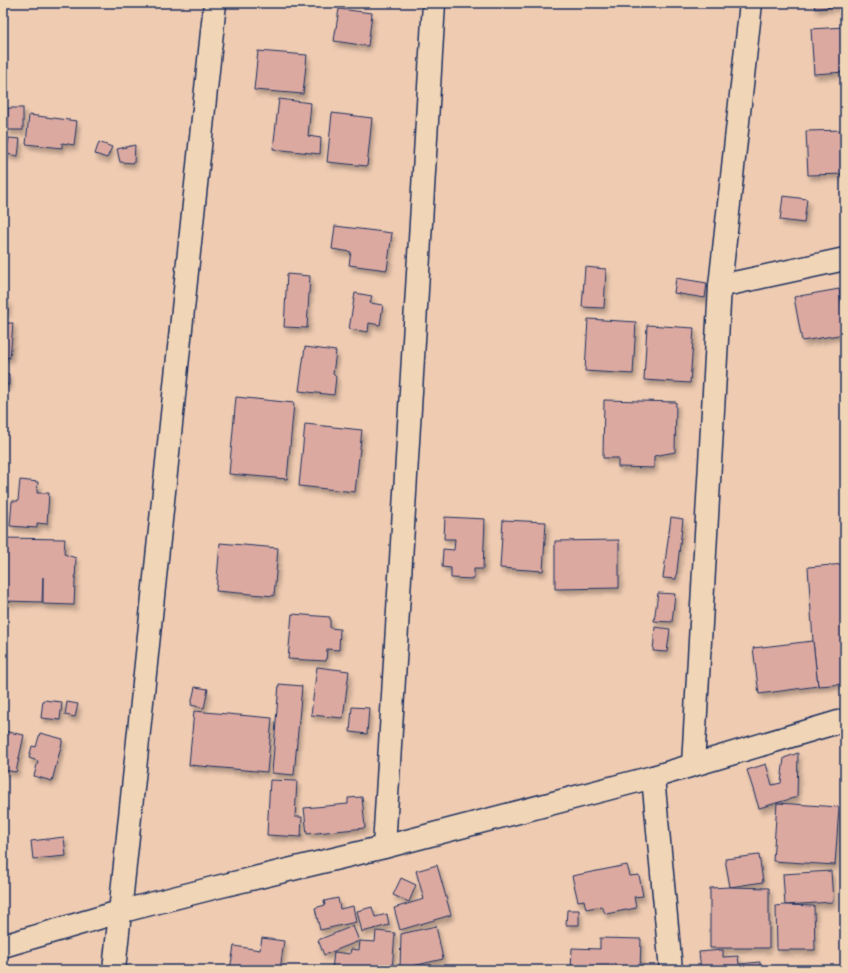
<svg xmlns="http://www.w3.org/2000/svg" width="848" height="973" viewBox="0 0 848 973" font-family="Mali,sans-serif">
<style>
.building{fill:#dca9a1;stroke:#1b2f5e;filter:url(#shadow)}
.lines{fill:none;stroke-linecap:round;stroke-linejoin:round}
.minor-casing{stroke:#1b2f5e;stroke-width:25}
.minor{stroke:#f0d5b7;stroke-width:22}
</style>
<defs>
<filter id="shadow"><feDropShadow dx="2.5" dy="4.5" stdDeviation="2" flood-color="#0004"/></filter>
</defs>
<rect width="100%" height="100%" fill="#efcbb2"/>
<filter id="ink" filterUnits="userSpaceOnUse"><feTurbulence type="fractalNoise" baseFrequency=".025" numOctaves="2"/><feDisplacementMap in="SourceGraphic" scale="8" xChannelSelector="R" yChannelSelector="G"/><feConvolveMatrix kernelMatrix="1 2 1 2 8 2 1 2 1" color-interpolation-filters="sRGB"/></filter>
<g filter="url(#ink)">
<g class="building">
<polygon points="814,3 845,3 845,5 815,9"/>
<polygon points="339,9 372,13 368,46 334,41"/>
<polygon points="845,27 845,72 814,74 811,29"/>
<polygon points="258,51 307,55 303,94 254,90"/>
<polygon points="279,99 311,103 308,136 321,138 320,154 273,149"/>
<rect x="8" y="108" width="15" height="22"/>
<polygon points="332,113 372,118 367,166 327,162"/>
<polygon points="29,115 77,121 74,145 62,143 62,148 26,144"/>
<polygon points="845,130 845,174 808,175 806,131"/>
<polygon points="9,138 20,139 18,156 6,154"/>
<polygon points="99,142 112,147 107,158 95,154"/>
<polygon points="135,145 134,163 120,162 117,149"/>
<polygon points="783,196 807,199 804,223 780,220"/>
<polygon points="335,226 392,233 387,270 349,265 351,252 332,249"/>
<polygon points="585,267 606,269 604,308 582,307"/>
<polygon points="287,274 310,276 307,328 284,327"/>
<polygon points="676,278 707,283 705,298 674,293"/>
<polygon points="839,289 845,322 845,334 802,341 794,297"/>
<polygon points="355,293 372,296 370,303 383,305 380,325 369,323 368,332 349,329"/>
<polygon points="3,300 8,300 7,313 3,313"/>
<polygon points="588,319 636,322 633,374 585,371"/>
<polygon points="3,323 13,323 10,358 3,357"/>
<polygon points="647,325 694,328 690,383 644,380"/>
<polygon points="305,347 336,351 333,374 336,377 334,395 299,391"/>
<polygon points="3,374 9,374 9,385 3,384"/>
<polygon points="236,397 294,403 287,479 229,474"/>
<polygon points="604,400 676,402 675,452 654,456 654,468 618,467 618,458 603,458"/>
<polygon points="305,424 362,430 355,492 299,486"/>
<polygon points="20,480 38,482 37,493 49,493 47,524 37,523 37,528 10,526 12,501 18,501"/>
<polygon points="445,517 485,519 483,569 474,569 474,579 451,578 451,568 442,567 443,549 454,550 455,539 444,539"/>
<polygon points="671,517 683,519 676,579 663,578"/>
<polygon points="503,520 546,522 543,571 500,568"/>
<polygon points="3,538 65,539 64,554 76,558 74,605 43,604 43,577 42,602 3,601"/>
<polygon points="619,540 619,588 555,589 555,541"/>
<polygon points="220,543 278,548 274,596 216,591"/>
<polygon points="845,564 845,684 818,686 813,641 808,567"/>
<polygon points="658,593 675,594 672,622 654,621"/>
<polygon points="292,614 330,617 330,628 340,629 339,650 327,649 326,661 288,659"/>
<polygon points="655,627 670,629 667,652 653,651"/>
<polygon points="813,641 818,686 759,694 753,648"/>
<polygon points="317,667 349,671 343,718 311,715"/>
<polygon points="279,684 302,686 294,775 272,773"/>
<polygon points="195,687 208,689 204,708 191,705"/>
<polygon points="43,700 62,702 60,720 41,718"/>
<polygon points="67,702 78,704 75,717 65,715"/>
<polygon points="352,707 369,708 367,734 350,732"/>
<polygon points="194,711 272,718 267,772 189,765"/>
<polygon points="3,731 24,735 16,772 3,770"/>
<polygon points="40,733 63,739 52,781 34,776 38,761 29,758 32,746 36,747"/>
<polygon points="798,753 797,797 759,808 747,770 766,764 772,785 781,783 784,758"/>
<polygon points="270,780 297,781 295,817 302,817 301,837 267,835"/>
<polygon points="362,797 365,828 307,834 304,808 348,804 348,798"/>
<polygon points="777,803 839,807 835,865 773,861"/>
<polygon points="64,837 66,856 33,859 31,841"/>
<polygon points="759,855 763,882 730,887 725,859"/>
<polygon points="437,865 451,915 400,930 394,908 424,899 416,871"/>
<polygon points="627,865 630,876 639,875 643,896 634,897 636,908 606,914 601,906 586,909 584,900 578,901 572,876"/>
<polygon points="831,871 833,902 785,905 783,874"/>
<polygon points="401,878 416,885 409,902 393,895"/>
<polygon points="730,887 769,888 769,948 710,948 710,888"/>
<polygon points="338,898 340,909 353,906 356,922 320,930 315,908 325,905 324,901"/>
<polygon points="785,905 814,906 815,950 777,950 776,906"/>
<polygon points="372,907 375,917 387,914 389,925 362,932 357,911"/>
<polygon points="567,910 579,910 579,925 566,925"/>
<polygon points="353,926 359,941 324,955 318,940"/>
<polygon points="436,926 443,959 400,969 401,934"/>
<polygon points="376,931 395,933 392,970 332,970 334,952 350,954 351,949 359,950 360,941 375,942"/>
<polygon points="262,938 284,941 280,970 230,970 234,946 260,950"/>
<polygon points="600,938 641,939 640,970 571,970 572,948 600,949"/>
<polygon points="723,950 723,957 738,956 739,964 760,962 760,970 701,970 699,952"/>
</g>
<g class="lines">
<g class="minor-casing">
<g id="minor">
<polyline points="720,286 845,259"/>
<polyline points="693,765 720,286 751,3"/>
<polyline points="653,777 671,970"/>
<polyline points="384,847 434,3"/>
<polyline points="3,946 119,912 213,888 384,847 653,777 845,720"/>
<polyline points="114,970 215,3"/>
</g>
</g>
<use href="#minor" class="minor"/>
</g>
</g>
<rect width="848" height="973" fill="none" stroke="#f0d5b7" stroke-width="16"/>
<rect x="8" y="8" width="832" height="957" fill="none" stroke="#1b2f5e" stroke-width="1.5" filter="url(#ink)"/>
</svg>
